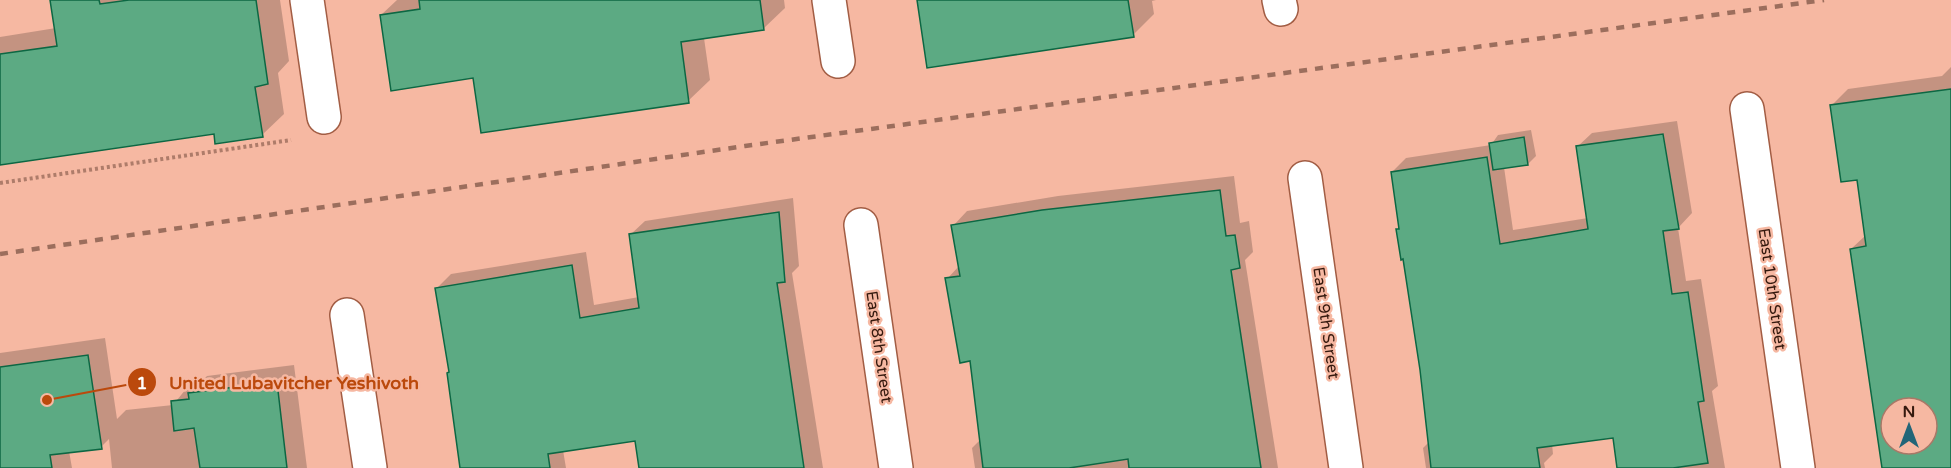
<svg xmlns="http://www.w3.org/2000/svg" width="1951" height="468" viewBox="0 0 1951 468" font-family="'Varela Round',sans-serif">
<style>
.shadow{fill:#0003;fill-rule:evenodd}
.building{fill:#5caa83;stroke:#0c6743;stroke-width:1.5;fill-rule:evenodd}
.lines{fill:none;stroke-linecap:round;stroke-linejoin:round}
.minor-casing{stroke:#a25d44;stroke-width:36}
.path{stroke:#ae7c6a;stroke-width:4;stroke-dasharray:3 3;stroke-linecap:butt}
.minor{stroke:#fff;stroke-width:33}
.rail{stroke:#9c6e5d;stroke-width:4.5;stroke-dasharray:8 8;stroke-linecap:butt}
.labels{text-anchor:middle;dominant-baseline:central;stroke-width:5;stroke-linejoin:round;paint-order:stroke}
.street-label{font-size:16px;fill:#35190e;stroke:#f6b8a2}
.leader{fill:none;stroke:#bb490c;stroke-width:2}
.callout-dot{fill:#bb490c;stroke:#f6b8a2;stroke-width:2}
.mark-label{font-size:18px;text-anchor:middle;font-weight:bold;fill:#fff}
.callout-label{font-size:18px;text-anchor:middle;font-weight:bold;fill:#bb490c;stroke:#f6b8a2;stroke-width:5;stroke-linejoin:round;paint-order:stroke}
</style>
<rect width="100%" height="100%" fill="#f6b8a2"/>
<g class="shadow">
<polygon points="51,0 280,0 289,61 278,73 284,114 262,135 215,132 0,164 0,37 56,28"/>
<polygon points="397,0 784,0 785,8 763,29 704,38 710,80 688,101 474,77 381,15"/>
<polygon points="919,0 1156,0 1152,1 1154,14 1133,35"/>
<path d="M1951 67V468H1883L1851 249 1866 235 1858 178 1831 106 1848 89 1942 76ZM1891 408H1927V444H1891Z"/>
<polygon points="1677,121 1692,213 1678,228 1686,281 1701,279 1718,386 1712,391 1725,468 1618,468 1614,436 1552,444 1553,454 1544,463 1545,468 1426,468 1423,448 1430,441 1413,315 1397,230 1400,227 1392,172 1406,158 1491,145 1498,135 1531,130 1536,156 1528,164 1504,167 1513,230 1588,218 1577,147 1592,133"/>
<polygon points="1234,176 1240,223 1249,221 1253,252 1245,260 1278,468 975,468 972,448 981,439 971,360 947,279 959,266 953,226 967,211 1058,196"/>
<polygon points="793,198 799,266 792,273 823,468 641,468 637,439 563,450 566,468 461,468 450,371 437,288 451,274 586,252 594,305 639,297 630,235 645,221"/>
<polygon points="105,338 117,419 126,410 173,405 190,384 200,383 207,376 294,365 307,468 112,468 109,439 101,447 69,451 72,468 0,468 0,353"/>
</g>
<g class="building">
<polygon points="50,0 99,0 100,4 129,0 256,0 268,84 255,87 263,137 215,144 214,134 0,165 0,54 57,46"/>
<polygon points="419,0 760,0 764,30 681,42 689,103 481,133 473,78 391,91 380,15 420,9"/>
<polygon points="917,0 1128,0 1134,37 927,68"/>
<path d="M1951 89V468H1882L1850 249 1866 246 1857 180 1841 182 1830 105ZM1891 408H1927V444H1891Z"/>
<polygon points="1663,134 1679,229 1663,231 1672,294 1688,292 1704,401 1698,402 1708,463 1673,468 1617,468 1613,438 1537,448 1540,468 1431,468 1420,370 1403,259 1401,260 1396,229 1399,229 1391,172 1487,157 1500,244 1588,229 1576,146"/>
<polygon points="1524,137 1528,165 1493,170 1489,143"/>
<polygon points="1220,190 1226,236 1235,235 1240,268 1231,270 1261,468 1129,468 1128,459 1069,468 983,468 970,361 960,363 945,278 960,276 951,225 1042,210"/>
<polygon points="779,212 785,282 777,283 804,468 639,468 635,441 548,454 550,468 460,468 447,373 449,372 435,288 572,265 580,318 639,308 629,234"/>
<polygon points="88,355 102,449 50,455 52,468 0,468 0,367"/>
<polygon points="277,382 287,468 200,468 194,428 174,431 171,401 189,399 188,393"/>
</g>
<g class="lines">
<g class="minor-casing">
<g id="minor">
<polyline points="307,0 324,117"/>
<polyline points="829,0 838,61"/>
<polyline points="1279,0 1281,9"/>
<polyline points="1747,109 1798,468"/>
<polyline points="1305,178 1346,468"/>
<polyline points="861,225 896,468"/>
<polyline points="347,315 370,468"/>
</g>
</g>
<polyline class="path" points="0,183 291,140"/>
<use href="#minor" class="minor"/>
<polyline class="rail" points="0,254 745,146 1824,0"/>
</g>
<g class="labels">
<g class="street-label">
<text transform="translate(1772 289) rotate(82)">East 10th Street</text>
<text transform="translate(1326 323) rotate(82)">East 9th Street</text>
<text transform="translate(879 347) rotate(82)">East 8th Street</text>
</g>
</g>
<path class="leader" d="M47 400L142 382"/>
<g class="callout-dot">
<circle cx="47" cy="400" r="6"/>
<circle cx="142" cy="382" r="15"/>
</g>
<g class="mark-label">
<text x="142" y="389">1</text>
</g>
<g class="callout-label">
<text x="294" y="389">United Lubavitcher Yeshivoth</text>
</g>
<g transform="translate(1909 426)"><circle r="28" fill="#f6b8a2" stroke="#a97867" stroke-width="1.5"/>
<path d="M0-4.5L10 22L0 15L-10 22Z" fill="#236578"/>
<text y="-9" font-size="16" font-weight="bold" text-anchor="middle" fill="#35190e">N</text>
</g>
</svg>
